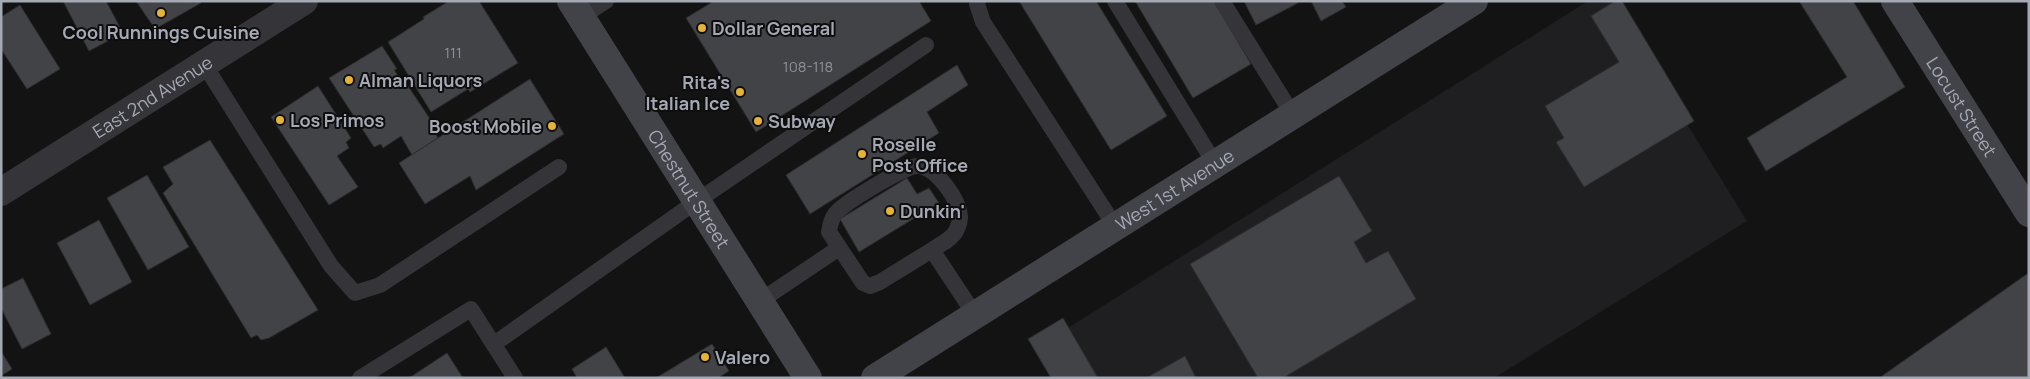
<svg xmlns="http://www.w3.org/2000/svg" width="2030" height="379" viewBox="0 0 2030 379" font-family="Manrope,sans-serif">
<style>
.built{fill:#1f1f21}
.building{fill:#424347;stroke:#2d2d30}
.lines{fill:none;stroke-linecap:round;stroke-linejoin:round}
.lane{stroke:#343439;stroke-width:16}
.street{stroke:#343439;stroke-width:28}
.secondary{stroke:#424349;stroke-width:28}
.poi-dot{fill:#e6b339;stroke:#0e0e0f;stroke-width:2}
.labels{text-anchor:middle;dominant-baseline:central;stroke-width:4;stroke-linejoin:round;paint-order:stroke}
.number-label{font-size:15px;fill:#8c9099}
.poi-label{font-size:18px;font-weight:bold;fill:#a5a9b4;stroke:#0e0e0f;text-anchor:start}
.street-label{font-size:18px;fill:#a5a9b4;stroke:#0e0e0f}
</style>
<rect width="100%" height="100%" fill="#131314"/>
<polygon class="built" points="1588,1 1611,1 1747,221 1494,378 1092,378 1063,331"/>
<g class="building">
<polygon points="63,1 106,1 123,33 89,51"/>
<polygon points="136,1 200,1 201,3 155,29"/>
<polygon points="449,1 479,1 518,63 470,92 468,89 431,112 388,42 424,19 423,17"/>
<polygon points="714,1 919,1 931,21 756,132 686,18"/>
<polygon points="1019,1 1096,1 1167,116 1111,150"/>
<polygon points="1135,1 1214,1 1251,64 1193,98"/>
<polygon points="1244,1 1297,1 1298,3 1256,25"/>
<polygon points="1311,1 1342,1 1346,7 1321,21"/>
<polygon points="1615,1 1622,1 1694,121 1584,187 1556,142 1564,138 1545,106 1619,62 1591,16"/>
<polygon points="1799,1 1853,1 1905,87 1766,171 1747,138 1847,77"/>
<polygon points="20,5 60,69 27,89 1,49 1,17"/>
<polygon points="382,46 397,69 394,70 404,84 406,83 432,122 429,123 438,138 412,155 401,136 383,148 381,144 374,147 329,78"/>
<polygon points="957,65 968,85 927,112 939,133 810,214 786,175"/>
<polygon points="530,79 564,134 476,190 470,176 425,204 399,163"/>
<polygon points="318,86 351,138 346,142 349,148 337,156 358,187 329,205 271,117"/>
<polygon points="210,140 318,310 269,338 261,340 257,335 251,338 163,193 173,184 163,167"/>
<polygon points="147,175 189,247 148,270 107,198"/>
<polygon points="1339,176 1372,231 1354,242 1366,263 1388,251 1416,299 1283,378 1258,378 1190,264"/>
<polygon points="907,178 917,194 929,188 939,203 859,252 840,219"/>
<polygon points="99,220 132,282 90,305 57,243"/>
<polygon points="2027,274 2029,277 2029,378 1884,378 1882,376"/>
<polygon points="23,278 51,334 22,349 1,308 1,289"/>
<polygon points="1063,318 1098,378 1051,378 1028,339"/>
<polygon points="712,344 729,371 718,378 656,378"/>
<polygon points="606,347 625,378 577,378 572,369"/>
<polygon points="1,351 12,369 1,376"/>
<polygon points="447,353 463,378 409,378"/>
<polygon points="1185,356 1196,378 1146,378"/>
</g>
<g class="lines">
<g class="lane">
<polyline points="978,1 977,4 983,22 1115,226"/>
<polyline points="1115,1 1215,164"/>
<polyline points="1222,1 1293,115"/>
<polyline points="581,17 606,1"/>
<polyline points="204,64 331,266 355,293 380,285 559,167"/>
<path d="M932 250C939 245 952 239 956 231 958 227 960 221 960 217 959 199 936 167 918 166 906 165 848 201 838 211 832 216 830 224 829 232L863 283 870 286 880 282 932 250 975 315"/>
<polyline points="760,301 839,248"/>
<polyline points="494,344 697,201 926,45"/>
<polyline points="360,378 471,309 515,378"/>
</g>
<path class="street" id="s1" d="M1 192 304 1"/>
<g class="secondary">
<path id="s2" d="M571 1 808 378"/>
<path id="s3" d="M1895 1 2029 213"/>
<path id="s4" d="M875 378 1474 1"/>
</g>
</g>
<g class="poi-dot">
<circle cx="161" cy="13" r="5"/>
<circle cx="702" cy="28" r="5"/>
<circle cx="349" cy="80" r="5"/>
<circle cx="740" cy="92" r="5"/>
<circle cx="280" cy="120" r="5"/>
<circle cx="758" cy="121" r="5"/>
<circle cx="552" cy="126" r="5"/>
<circle cx="862" cy="154" r="5"/>
<circle cx="890" cy="211" r="5"/>
<circle cx="705" cy="357" r="5"/>
</g>
<g class="labels">
<g class="number-label">
<text x="453" y="52">111</text>
<text x="808" y="66">108-118</text>
</g>
<g class="poi-label">
<text x="712" y="28">Dollar General</text>
<text x="161" y="32" text-anchor="middle">Cool Runnings Cuisine</text>
<text x="359" y="80">Alman Liquors</text>
<text x="730" y="82" text-anchor="end">Rita's<tspan x="730" dy="21">Italian Ice</tspan></text>
<text x="290" y="120">Los Primos</text>
<text x="768" y="121">Subway</text>
<text x="542" y="126" text-anchor="end">Boost Mobile</text>
<text x="872" y="144">Roselle<tspan x="872" dy="21">Post Office</tspan></text>
<text x="900" y="211">Dunkin'</text>
<text x="715" y="357">Valero</text>
</g>
<g class="street-label">
<text stroke="none"><textPath href="#s1" startOffset="179">East 2nd Avenue</textPath></text>
<text stroke="none"><textPath href="#s3" startOffset="125">Locust Street</textPath></text>
<text stroke="none"><textPath href="#s2" startOffset="222">Chestnut Street</textPath></text>
<text stroke="none"><textPath href="#s4" startOffset="354">West 1st Avenue</textPath></text>
</g>
</g>
<rect width="2030" height="379" fill="none" stroke="#a5a9b4" stroke-width="5"/>
</svg>
